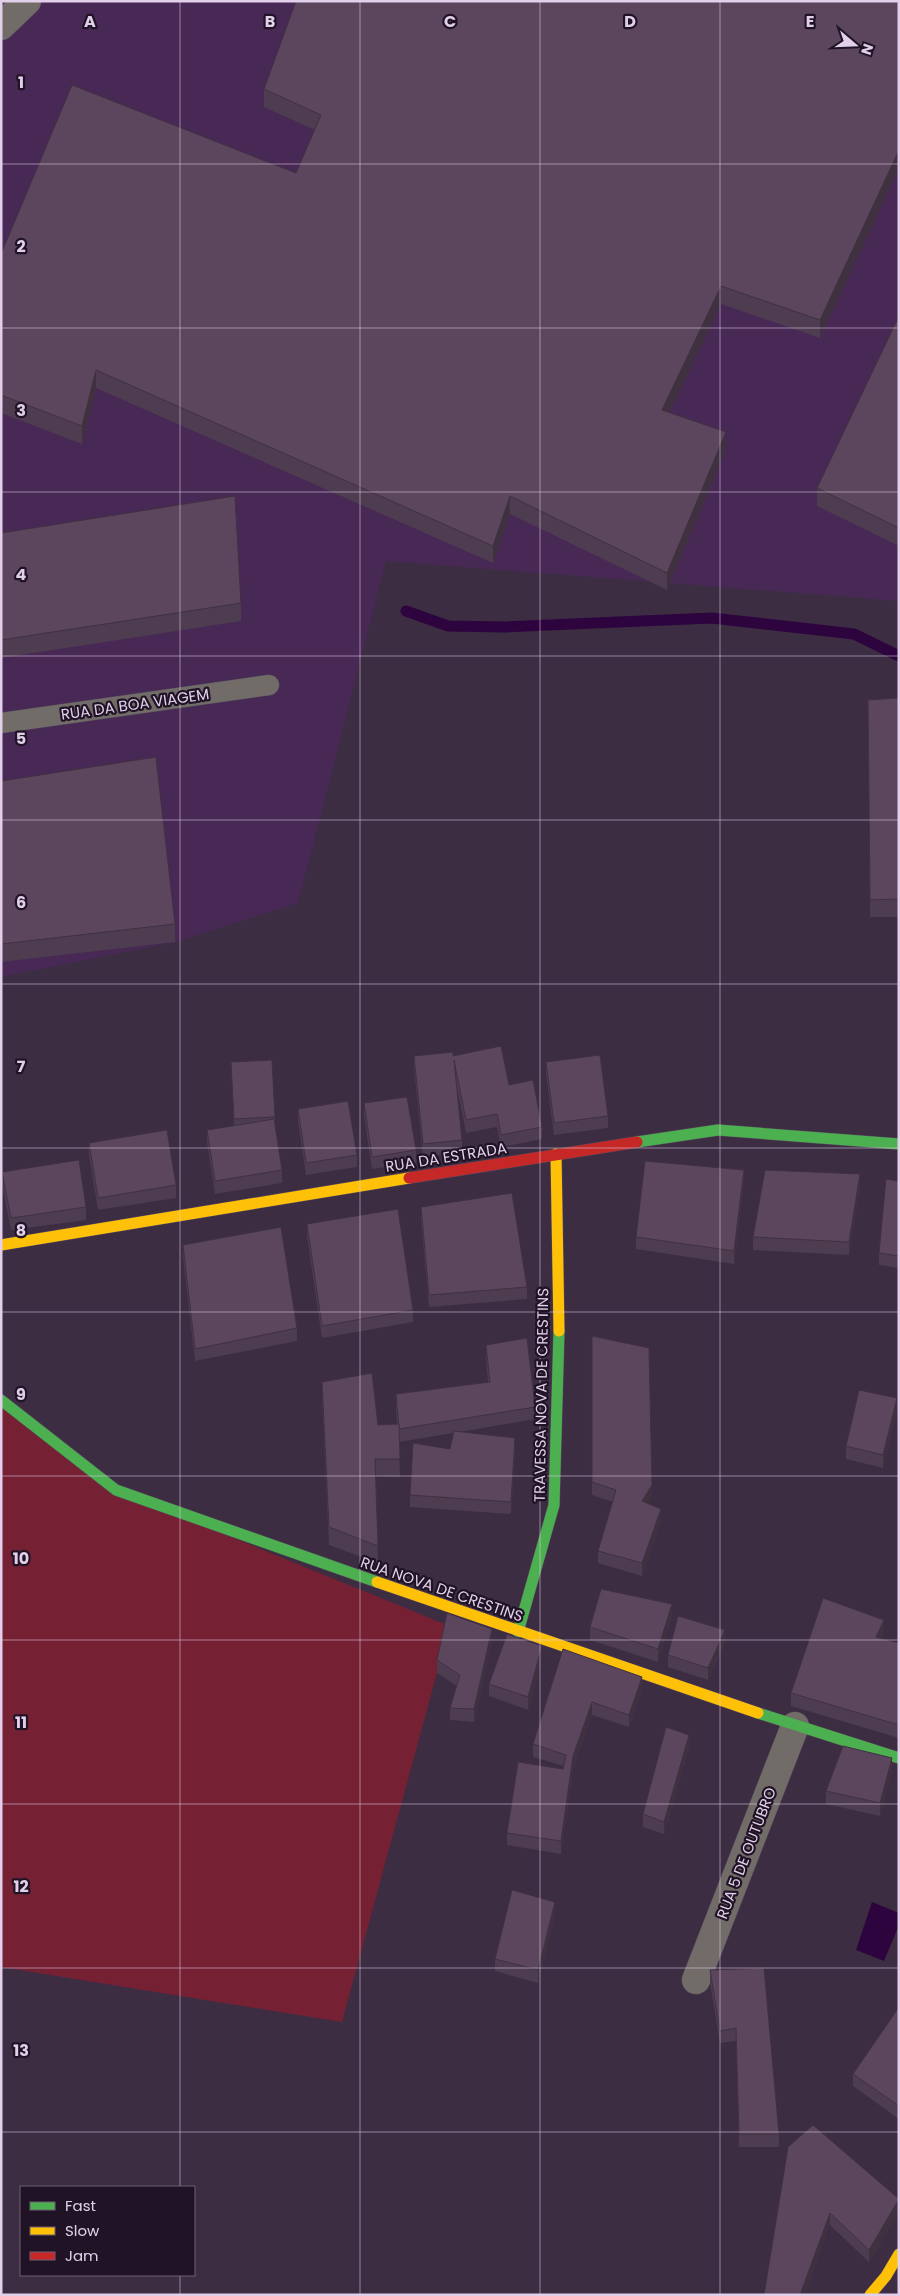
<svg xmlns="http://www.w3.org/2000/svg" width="900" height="2296" viewBox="0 0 900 2296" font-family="Poppins,sans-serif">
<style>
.built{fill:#482956}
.green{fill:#752133}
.water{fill:#2e043e}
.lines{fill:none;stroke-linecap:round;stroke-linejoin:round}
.stream{stroke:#2e043e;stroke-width:11}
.lane-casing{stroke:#56495c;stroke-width:21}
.street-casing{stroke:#56495c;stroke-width:29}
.fast-casing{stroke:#56495c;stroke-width:12}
.slow-casing{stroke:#56495c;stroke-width:12}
.jam-casing{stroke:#56495c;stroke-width:12}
.lane{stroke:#726c69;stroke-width:20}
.street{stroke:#726c69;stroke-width:28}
.fast{stroke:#4caf50;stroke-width:11}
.slow{stroke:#ffc107;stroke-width:11}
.jam{stroke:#c62828;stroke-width:11}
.wall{fill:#4e3c50}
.shaded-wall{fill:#403141}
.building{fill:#5b465d;stroke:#403141}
.grid{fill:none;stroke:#e2d0ea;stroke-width:1;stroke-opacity:0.55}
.labels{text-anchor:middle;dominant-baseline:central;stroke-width:4.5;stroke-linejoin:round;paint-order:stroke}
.street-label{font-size:15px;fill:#e2d0ea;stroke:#201326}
.grid-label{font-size:16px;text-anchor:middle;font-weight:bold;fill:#e2d0ea;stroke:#201326;stroke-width:4.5;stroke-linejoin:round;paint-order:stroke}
</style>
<rect width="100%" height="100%" fill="#3c2d43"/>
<polygon class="built" points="1,1 899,1 899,601 386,561 298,903 175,942 1,977"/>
<polygon class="green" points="1,1400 116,1490 447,1625 437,1673 342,2022 1,1967"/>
<polygon class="water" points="872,1902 899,1913 899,1925 884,1961 856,1950"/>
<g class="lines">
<polyline class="stream" points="406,611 448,626 505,627 712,618 854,634 899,656"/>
<g class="lane-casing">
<polyline id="lane" points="1,723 269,685"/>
</g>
<g class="street-casing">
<g id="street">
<polyline points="1,26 27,1"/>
<polyline points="696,1980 795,1726"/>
</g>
</g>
<g class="fast-casing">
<g id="fast">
<polyline points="637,1142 718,1130 899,1144"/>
<polyline points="1,1400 116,1490 377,1582"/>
<polyline points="518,1632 554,1505 559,1331"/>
<polyline points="758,1713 899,1758"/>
</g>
</g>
<g class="slow-casing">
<g id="slow">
<polyline points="556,1154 559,1331"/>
<polyline points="1,1245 409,1178"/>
<polyline points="377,1582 758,1713"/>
<polyline points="870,2295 886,2276 899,2254"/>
</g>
</g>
<g class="jam-casing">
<polyline id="jam" points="409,1178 637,1142"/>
</g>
<use href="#lane" class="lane"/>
<use href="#street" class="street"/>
<use href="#fast" class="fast"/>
<use href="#slow" class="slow"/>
<use href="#jam" class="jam"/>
</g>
<g class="wall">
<polygon points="899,1 899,168 820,338 721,304 669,413 726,450 667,590 510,514 493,563 96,388 82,444 1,413 1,254 296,173 315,130 264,107 264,89"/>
<polygon points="899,316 899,546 817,506 817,488"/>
<polygon points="1,533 241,603 241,621 1,658"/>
<polygon points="899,698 899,917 870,917 868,700"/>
<polygon points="1,781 175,924 175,942 1,962"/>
<polygon points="414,1056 453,1056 509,1085 542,1127 542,1139 501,1147 497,1127 466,1133 456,1082 462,1140 462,1153 423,1156 414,1068"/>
<polygon points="231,1062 275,1117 275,1124 282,1170 282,1183 215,1194 207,1142 207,1130 234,1126"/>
<polygon points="546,1062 608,1116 608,1128 554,1135 546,1074"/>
<polygon points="364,1103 416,1150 416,1163 372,1169 364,1116"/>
<polygon points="298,1109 357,1155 357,1167 306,1175 298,1121"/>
<polygon points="89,1143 176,1185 176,1198 98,1210 89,1155"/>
<polygon points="2,1172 86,1207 86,1220 11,1230 2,1184"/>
<polygon points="899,1181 899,1268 879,1265 879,1253"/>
<polygon points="744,1183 734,1264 636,1249 636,1237"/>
<polygon points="860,1187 849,1255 753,1250 753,1237"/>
<polygon points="421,1207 527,1287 527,1299 429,1307 421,1220"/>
<polygon points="307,1224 413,1310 413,1322 322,1338 307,1236"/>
<polygon points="183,1245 297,1328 297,1341 195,1361 183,1257"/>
<polygon points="592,1336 652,1497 648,1503 661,1521 642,1576 598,1563 598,1551 613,1502 592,1495"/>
<polygon points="486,1345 535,1407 535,1419 460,1432 515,1451 511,1514 410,1507 410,1495 450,1449 453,1433 399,1442 400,1477 376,1476 378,1563 329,1545 322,1400 322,1382 378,1425 397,1424 396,1407 396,1394 488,1382 486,1358"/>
<polygon points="897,1410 883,1468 846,1459 846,1446"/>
<polygon points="672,1616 658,1662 590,1640 590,1627"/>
<polygon points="884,1632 881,1638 899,1643 899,1738 791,1706 791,1693"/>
<polygon points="492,1642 474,1722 450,1720 450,1708 457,1686 437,1673 437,1660"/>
<polygon points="725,1643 708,1680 668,1667 668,1655"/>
<polygon points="563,1649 642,1689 629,1727 592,1715 573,1768 561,1854 507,1845 507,1833 563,1769 564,1766 533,1757 533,1744"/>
<polygon points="542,1659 528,1710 489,1696 489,1684"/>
<polygon points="689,1747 664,1834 643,1827 643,1814"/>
<polygon points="892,1771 880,1816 826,1804 826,1791"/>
<polygon points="555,1914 538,1983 495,1971 495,1959"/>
<polygon points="764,1968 779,2134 779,2147 739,2147 736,2041 720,2043 710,1983 710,1970"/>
<polygon points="899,2007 899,2119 853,2086 853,2074"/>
<polygon points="788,2147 899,2212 869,2262 830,2225"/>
</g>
<g class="shaded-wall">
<polygon points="899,150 899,168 820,338 820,320"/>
<polygon points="721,286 721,304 662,428 662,410"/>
<polygon points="96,370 96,388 82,444 82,426"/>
<polygon points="726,432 726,450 667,590 667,573"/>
<polygon points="510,496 510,514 493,563 493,546"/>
<polygon points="744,1170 744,1183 734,1264 734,1251"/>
<polygon points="860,1174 860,1187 849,1255 849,1242"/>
<polygon points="897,1398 897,1410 883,1468 883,1455"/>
<polygon points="515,1438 515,1451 511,1514 511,1502"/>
<polygon points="652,1485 652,1497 642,1513 642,1501"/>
<polygon points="661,1509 661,1521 642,1576 642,1563"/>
<polygon points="672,1604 672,1616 658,1662 658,1649"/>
<polygon points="884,1620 884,1632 876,1649 876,1637"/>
<polygon points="492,1629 492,1642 474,1722 474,1709"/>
<polygon points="725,1630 725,1643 708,1680 708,1668"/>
<polygon points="542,1646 542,1659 528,1710 528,1697"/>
<polygon points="642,1677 642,1689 629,1727 629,1715"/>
<polygon points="592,1702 592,1715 573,1768 561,1854 561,1841 573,1756"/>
<polygon points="689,1735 689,1747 664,1834 664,1822"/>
<polygon points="892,1758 892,1771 880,1816 880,1803"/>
<polygon points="555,1902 555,1914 538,1983 538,1970"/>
<polygon points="899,2199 899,2212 869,2262 869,2250"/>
<polygon points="830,2213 830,2225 805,2295 800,2295"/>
</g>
<g class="building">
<polygon points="296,1 899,1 899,150 820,320 721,286 662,410 726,432 667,573 510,496 493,546 96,370 82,426 1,395 1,254 72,85 296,173 321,115 264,89"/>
<polygon points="899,316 899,528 817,488"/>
<polygon points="235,496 241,603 1,640 1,533"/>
<polygon points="899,698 899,899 870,900 868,700"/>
<polygon points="156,757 175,924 1,944 1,781"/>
<polygon points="501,1046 509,1085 533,1080 542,1127 501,1135 497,1114 466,1120 454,1060 462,1140 423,1144 414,1056 453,1052 453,1056"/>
<polygon points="600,1055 608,1116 554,1123 546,1062"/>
<polygon points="272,1060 275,1117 234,1119 231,1062"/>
<polygon points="407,1097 416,1150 372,1157 364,1103"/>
<polygon points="348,1101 357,1155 306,1163 298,1109"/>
<polygon points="274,1119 282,1170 215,1181 207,1130"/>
<polygon points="167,1130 176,1185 98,1198 89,1143"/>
<polygon points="79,1160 86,1207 11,1218 2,1172"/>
<polygon points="645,1161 744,1170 734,1251 636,1237"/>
<polygon points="765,1170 860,1174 849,1242 753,1237"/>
<polygon points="886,1179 899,1181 899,1256 879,1253"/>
<polygon points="512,1193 527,1287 429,1295 421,1207"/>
<polygon points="398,1209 413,1310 322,1326 307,1224"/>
<polygon points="281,1227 297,1328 195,1349 183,1245"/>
<polygon points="592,1336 649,1348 652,1485 642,1501 661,1509 642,1563 598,1551 616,1490 592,1482"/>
<polygon points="527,1338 535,1407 399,1429 396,1394 490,1382 486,1345"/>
<polygon points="372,1373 378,1425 399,1424 400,1459 375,1459 378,1546 329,1527 322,1382"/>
<polygon points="859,1390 897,1398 883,1455 846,1446"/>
<polygon points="454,1431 515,1438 511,1502 410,1495 413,1443 450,1449"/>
<polygon points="601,1589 672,1604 658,1649 590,1627"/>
<polygon points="823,1598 884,1620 876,1637 899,1643 899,1725 791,1693"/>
<polygon points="447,1613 492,1629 474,1709 450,1708 460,1675 437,1660"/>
<polygon points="678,1616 725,1630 708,1668 668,1655"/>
<polygon points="507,1634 542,1646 528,1697 489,1684"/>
<polygon points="563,1649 642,1677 629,1715 592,1702 573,1756 561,1841 507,1833 518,1762 563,1769 566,1755 533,1744"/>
<polygon points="666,1727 689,1735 664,1822 643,1814"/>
<polygon points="843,1746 892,1758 880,1803 826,1791"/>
<polygon points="512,1890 555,1902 538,1970 495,1959"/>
<polygon points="764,1968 779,2134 739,2134 736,2028 720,2031 710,1970"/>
<polygon points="899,2007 899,2106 853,2074"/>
<polygon points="813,2125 899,2199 869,2250 830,2213 800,2295 764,2295 788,2147"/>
</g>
<path class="grid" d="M180 1V2187M360 1V2295M540 1V2295M720 1V2295M1 164H899M1 328H899M1 492H899M1 656H899M1 820H899M1 984H899M1 1148H899M1 1312H899M1 1476H899M1 1640H899M1 1804H899M1 1968H899M1 2132H899M180 2275V2295"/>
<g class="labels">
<g class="street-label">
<text transform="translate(135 704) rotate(-8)">RUA DA BOA VIAGEM</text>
<text transform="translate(446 1157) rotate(-9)">RUA DA ESTRADA</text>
<text transform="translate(541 1395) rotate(-89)">TRAVESSA NOVA DE CRESTINS</text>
<text transform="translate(442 1589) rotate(19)">RUA NOVA DE CRESTINS</text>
<text transform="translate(746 1853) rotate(-69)">RUA 5 DE OUTUBRO</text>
</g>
</g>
<g class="grid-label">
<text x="90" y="27">A</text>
<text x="270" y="27">B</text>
<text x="450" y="27">C</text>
<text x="630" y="27">D</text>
<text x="810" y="27">E</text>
<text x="21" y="88">1</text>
<text x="21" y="252">2</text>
<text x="21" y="416">3</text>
<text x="21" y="580">4</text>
<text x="21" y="744">5</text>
<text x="21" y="908">6</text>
<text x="21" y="1072">7</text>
<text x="21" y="1236">8</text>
<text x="21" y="1400">9</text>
<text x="21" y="1564">10</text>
<text x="21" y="1728">11</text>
<text x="21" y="1892">12</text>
<text x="21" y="2056">13</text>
</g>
<rect width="900" height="2296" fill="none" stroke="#e2d0ea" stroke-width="5"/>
<rect x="20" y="2186" width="175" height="90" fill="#201326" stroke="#6e5f74"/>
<rect x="30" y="2202" width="25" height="8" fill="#4caf50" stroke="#6e5f74"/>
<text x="65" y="2211" font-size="15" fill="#e2d0ea">Fast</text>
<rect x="30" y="2227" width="25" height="8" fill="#ffc107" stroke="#6e5f74"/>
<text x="65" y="2236" font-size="15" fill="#e2d0ea">Slow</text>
<rect x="30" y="2252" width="25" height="8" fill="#c62828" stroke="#6e5f74"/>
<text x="65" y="2261" font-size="15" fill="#e2d0ea">Jam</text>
<g transform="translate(855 45) rotate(109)" stroke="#201326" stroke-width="4" paint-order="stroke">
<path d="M0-4L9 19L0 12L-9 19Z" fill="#e2d0ea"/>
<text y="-8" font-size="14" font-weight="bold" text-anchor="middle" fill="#e2d0ea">N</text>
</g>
</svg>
